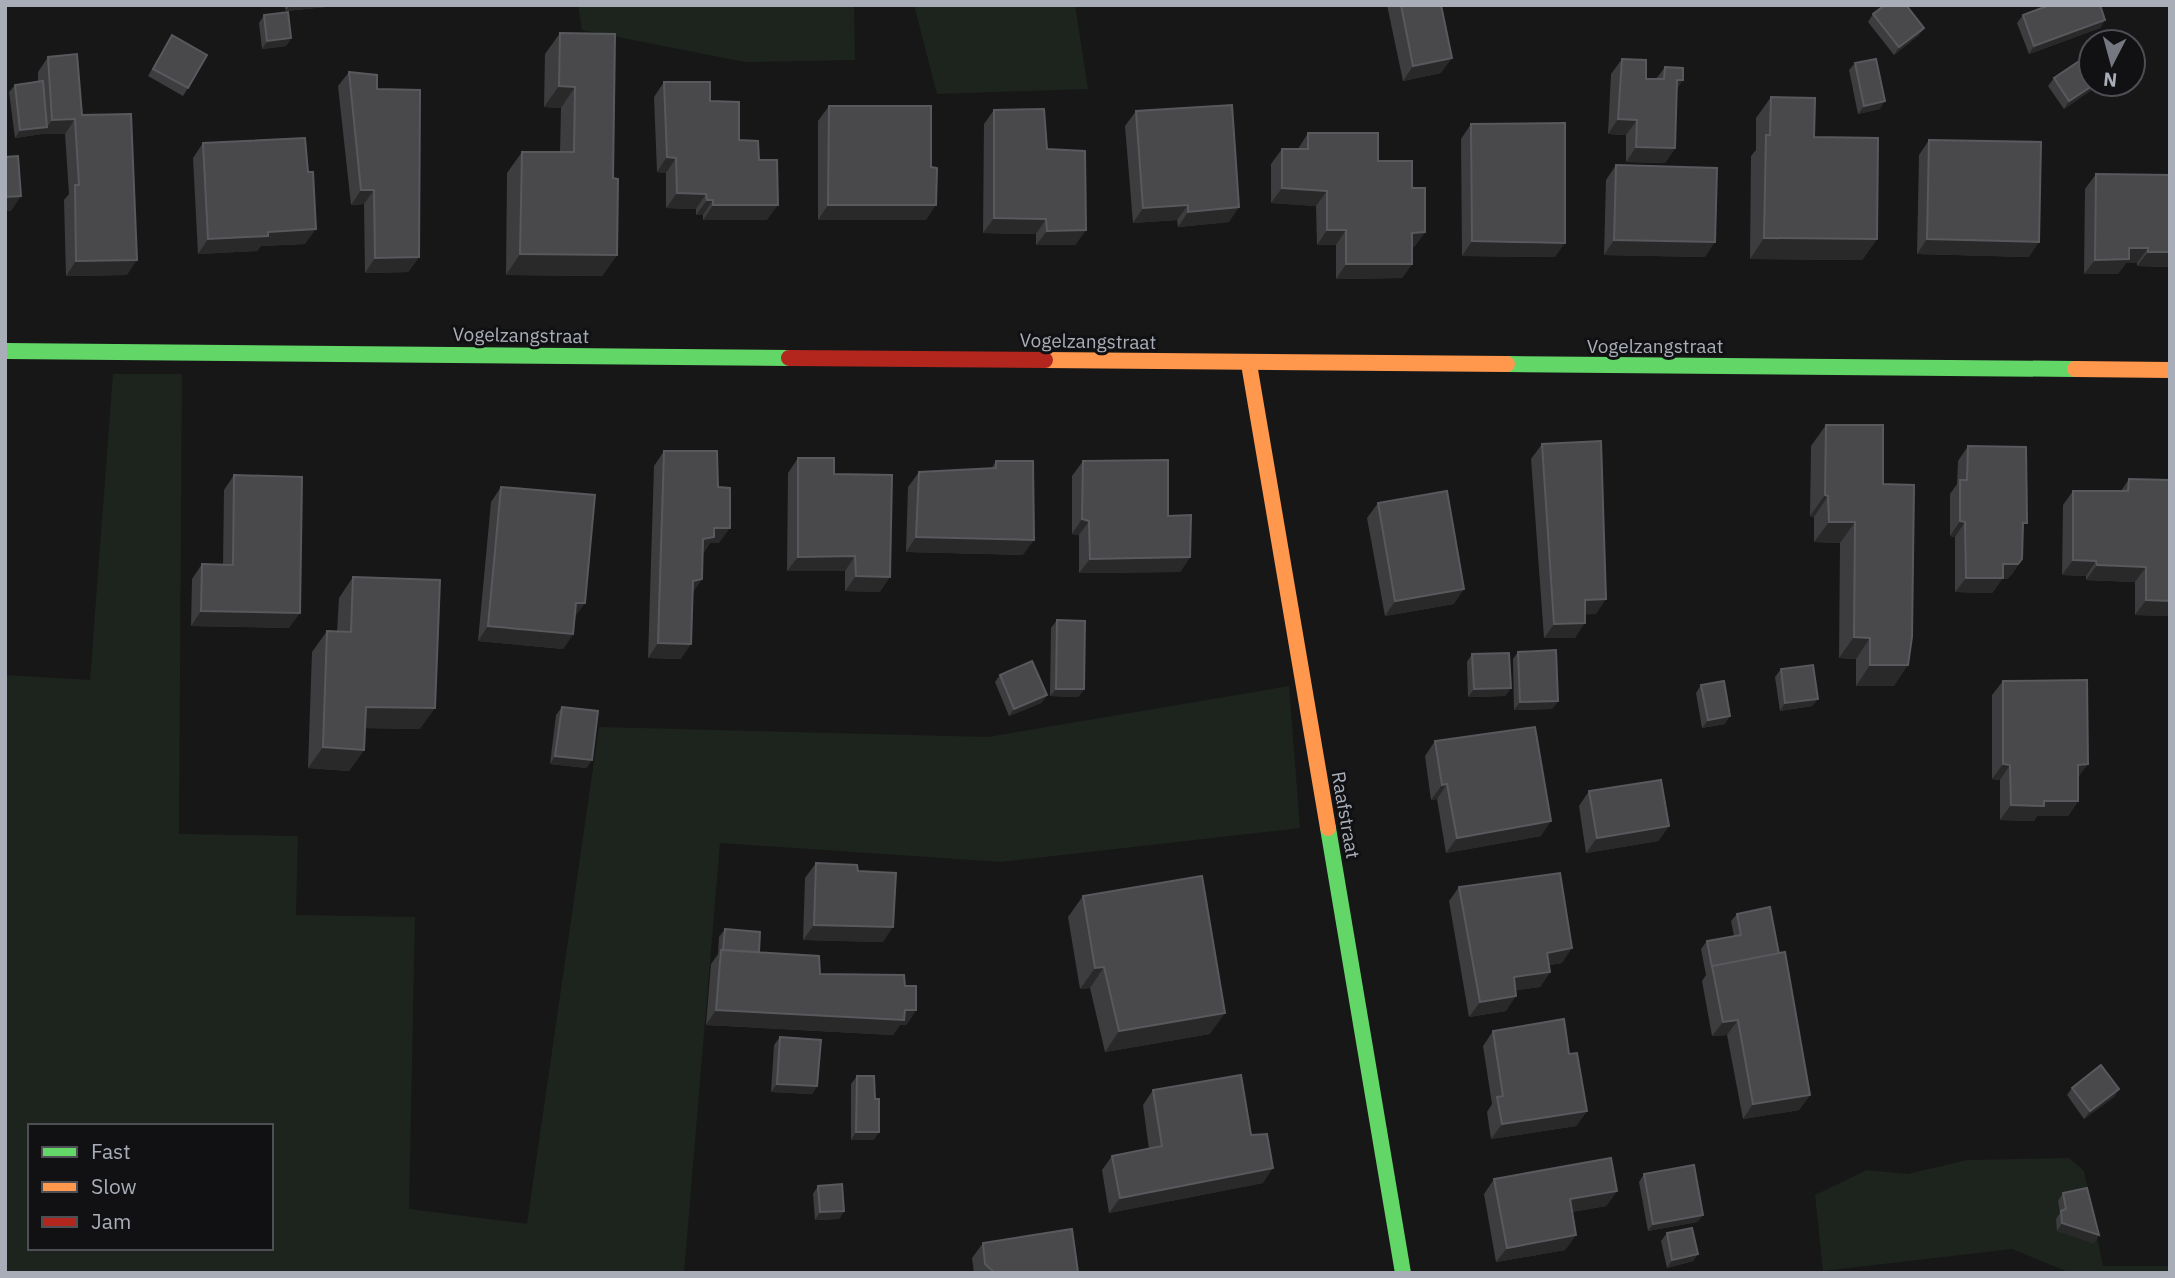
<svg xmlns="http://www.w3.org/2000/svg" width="2175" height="1278" viewBox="0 0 2175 1278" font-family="'IBM Plex Sans',sans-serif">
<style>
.green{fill:#1d241e;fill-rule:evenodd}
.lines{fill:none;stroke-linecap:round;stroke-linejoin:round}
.fast{stroke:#63d668;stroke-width:16}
.slow{stroke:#ff974d;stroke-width:16}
.jam{stroke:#b3261e;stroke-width:16}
.wall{fill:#3d3d3f}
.shaded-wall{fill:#29292a}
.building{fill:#49494c;stroke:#58595d;stroke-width:2}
.labels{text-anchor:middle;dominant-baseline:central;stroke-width:6;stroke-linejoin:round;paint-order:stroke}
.street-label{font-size:19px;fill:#a8adb8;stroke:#111113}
</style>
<rect width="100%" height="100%" fill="#171717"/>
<g class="green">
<polygon points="578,5 854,5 855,60 745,62 582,30"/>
<polygon points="914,5 1075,5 1088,89 937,94"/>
<path d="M113 374H182L179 834 298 836 296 915 415 917 409 1209 527 1224 599 727 988 737 1289 686 1300 828 1001 862 720 843 684 1273H5V675L90 680ZM30 1126H271V1248H30Z"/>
<polygon points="2069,1158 2084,1171 2103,1266 2170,1266 2170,1273 2071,1273 2012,1249 1823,1271 1815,1195 1867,1170 1908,1174 1967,1160"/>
</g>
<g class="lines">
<g class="fast">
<polyline points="5,351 789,358"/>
<polyline points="1507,364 2075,369"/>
<polyline points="1328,828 1403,1273"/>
</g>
<g class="slow">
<polyline points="1045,360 1507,364"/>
<polyline points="1249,364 1328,828"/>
<polyline points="2075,369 2170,370"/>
</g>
<polyline class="jam" points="789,358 1045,360"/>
</g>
<g class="wall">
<polygon points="284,5 326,5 325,7 286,11"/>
<polygon points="1387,5 1441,5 1441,73 1403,81"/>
<polygon points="1873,14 1924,28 1919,35 1894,55 1868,22"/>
<polygon points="264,15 291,38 286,46 262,49 259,23"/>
<polygon points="2023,15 2105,20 2100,28 2029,54 2017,23"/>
<polygon points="560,33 613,178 617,255 602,276 506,275 507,173 522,152 560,152 561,108 544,107 545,54"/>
<polygon points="172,35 188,88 183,96 148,76"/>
<polygon points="48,57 82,115 127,275 66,276 64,200 69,194 65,134 42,134 15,138 9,92 15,85 38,82 38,72"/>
<polygon points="1622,59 1646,79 1656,79 1665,67 1677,89 1675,148 1665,163 1626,162 1626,135 1608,134 1611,74"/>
<polygon points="1855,63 1880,109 1858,114 1849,70"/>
<polygon points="349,72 377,89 419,257 408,272 365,273 364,204 351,205 338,86"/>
<polygon points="2054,78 2091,84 2100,84 2064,109 2048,86"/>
<polygon points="664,82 710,101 739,140 759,160 767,220 703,220 703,215 696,215 696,209 666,208 666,173 657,172 654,97"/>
<polygon points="1771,97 1814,137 1877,239 1862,260 1750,259 1751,156 1756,150 1756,118"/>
<polygon points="829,106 926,220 818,220 818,121"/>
<polygon points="994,110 1047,149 1086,230 1075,245 1036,245 1036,234 983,233 984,124"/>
<polygon points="1136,111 1229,222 1178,227 1177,220 1133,223 1125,126"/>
<polygon points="1471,124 1555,257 1462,256 1461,139"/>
<polygon points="1308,133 1378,161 1412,188 1425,232 1414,247 1412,247 1412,264 1402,278 1336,279 1336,245 1317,245 1316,206 1271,203 1271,164 1282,149 1298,149"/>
<polygon points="1929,140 2029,257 1917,254 1919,155"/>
<polygon points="203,143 308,172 305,244 261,246 257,251 198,254 193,158"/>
<polygon points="1616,165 1705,257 1604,255 1606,180"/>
<polygon points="2096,174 2170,267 2137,266 2137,263 2126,263 2118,274 2084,274 2085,189"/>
<polygon points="1826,425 1883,484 1894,686 1856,686 1856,659 1839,658 1840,543 1814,542 1814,517 1810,516 1811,446"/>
<polygon points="1542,444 1596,614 1585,614 1575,638 1544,638 1531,459"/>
<polygon points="1968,446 2022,529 2022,559 2012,574 2007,579 2002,579 1992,593 1955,592 1955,537 1950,536 1950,494 1957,484 1958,461"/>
<polygon points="664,451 719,543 710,543 704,552 703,552 693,592 681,659 648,658 654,466"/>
<polygon points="798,458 834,474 880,592 845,591 845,571 787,571 788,473"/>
<polygon points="996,461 1023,555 906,552 908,487 919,472 991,469"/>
<polygon points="1083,461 1168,516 1190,557 1180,572 1079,573 1079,535 1072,534 1072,476"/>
<polygon points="234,475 289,628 191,626 192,579 202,564 223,565 224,490"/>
<polygon points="2129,479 2170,515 2170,613 2168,616 2135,615 2135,582 2086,580 2086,576 2062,575 2063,505 2073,491 2121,491"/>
<polygon points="501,487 575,617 573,634 563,649 478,641 491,502"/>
<polygon points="1378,503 1454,604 1385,616 1367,518"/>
<polygon points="353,577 420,729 365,728 364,750 349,771 308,768 312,652 327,631 337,632 339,598"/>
<polygon points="1057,620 1084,689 1078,697 1050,696 1051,628"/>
<polygon points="1518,652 1558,701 1552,709 1514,710 1513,659"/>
<polygon points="1472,654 1511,688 1505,696 1468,697 1467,662"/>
<polygon points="1781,669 1818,699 1812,706 1780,711 1775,677"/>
<polygon points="1000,675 1047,695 1041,703 1009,716 995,682"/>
<polygon points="2003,681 2078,778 2078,801 2068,816 2037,816 2034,821 2000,820 2000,780 1992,779 1992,695"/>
<polygon points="1701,685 1725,724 1702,728 1696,693"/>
<polygon points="562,707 587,768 550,764 556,715"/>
<polygon points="1435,741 1541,836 1446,853 1437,799 1431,800 1425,756"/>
<polygon points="1589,791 1669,826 1658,841 1586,853 1579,806"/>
<polygon points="816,863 858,871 883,942 803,940 805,878"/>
<polygon points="1459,887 1562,963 1549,965 1550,972 1540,987 1515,990 1506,1011 1469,1017 1449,901"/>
<polygon points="1083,896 1210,1034 1105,1052 1090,988 1080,989 1068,917"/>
<polygon points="1737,914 1779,954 1810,1095 1799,1110 1743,1119 1727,1035 1712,1036 1702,981 1706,975 1701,949 1707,941 1734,936 1731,921"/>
<polygon points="725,929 759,952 820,974 905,986 916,1010 906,1025 900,1025 893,1035 706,1025 711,964 718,954 719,937"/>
<polygon points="1493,1031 1569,1054 1587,1111 1576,1126 1491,1139 1487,1112 1492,1104 1483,1046"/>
<polygon points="780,1037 817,1086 812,1094 771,1092 774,1045"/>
<polygon points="857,1076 874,1140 851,1140 851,1084"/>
<polygon points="2072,1088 2119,1089 2114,1097 2084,1119 2067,1095"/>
<polygon points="1153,1090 1251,1135 1263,1183 1109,1213 1102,1170 1112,1156 1149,1149 1143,1105"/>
<polygon points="1644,1174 1703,1215 1697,1222 1648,1231 1639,1182"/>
<polygon points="1494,1179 1617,1191 1606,1206 1572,1212 1576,1235 1565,1250 1496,1262 1484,1194"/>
<polygon points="818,1186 844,1211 839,1219 815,1220 813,1194"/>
<polygon points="2063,1193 2099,1235 2094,1243 2057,1231 2056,1219 2060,1213 2058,1201"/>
<polygon points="1667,1233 1698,1254 1693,1261 1667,1268 1661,1241"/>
<polygon points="983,1243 1078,1273 974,1273 972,1258"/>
</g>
<g class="shaded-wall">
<polygon points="290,5 326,5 325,7 286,11"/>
<polygon points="2105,20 2100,28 2029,54 2034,46"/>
<polygon points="1924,28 1919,35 1894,55 1899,47"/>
<polygon points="291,38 286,46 262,49 267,41"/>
<polygon points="1452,58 1441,73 1403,81 1413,66"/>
<polygon points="1677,80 1683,80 1673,95"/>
<polygon points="2095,84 2100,84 2064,109 2069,101"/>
<polygon points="559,86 575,87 561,108 544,107"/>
<polygon points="1885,101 1880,109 1858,114 1864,106"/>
<polygon points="75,119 65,134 42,134 15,138 20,130 47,127 52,120"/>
<polygon points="1618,119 1637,120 1626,135 1608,134"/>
<polygon points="1636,147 1675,148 1665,163 1626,162"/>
<polygon points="667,157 676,158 666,173 657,172"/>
<polygon points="1282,188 1327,191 1316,206 1271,203"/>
<polygon points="361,190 374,190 364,204 351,205"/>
<polygon points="677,193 706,194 696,209 666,208"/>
<polygon points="21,196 11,211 5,211 5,197"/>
<polygon points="707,200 713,200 703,215 696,215"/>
<polygon points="713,205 778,205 767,220 703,220"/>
<polygon points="828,205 936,205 926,220 818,220"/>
<polygon points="1188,205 1177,220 1133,223 1143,208"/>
<polygon points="1239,207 1229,222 1178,227 1188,212"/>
<polygon points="994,218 1046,219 1036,234 983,233"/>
<polygon points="316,229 305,244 261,246 257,251 198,254 208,239 268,232"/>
<polygon points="1086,230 1075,245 1036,245 1047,231"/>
<polygon points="1327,230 1346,230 1336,245 1317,245"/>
<polygon points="1425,232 1414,247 1402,248 1412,233"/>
<polygon points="1764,238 1877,239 1862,260 1750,259"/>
<polygon points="1927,239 2039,242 2029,257 1917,254"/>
<polygon points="1614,240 1715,242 1705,257 1604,255"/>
<polygon points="1472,241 1565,243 1555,257 1462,256"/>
<polygon points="2129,248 2148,248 2137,263 2126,263 2118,274 2084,274 2095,260"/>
<polygon points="2148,252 2170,252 2170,267 2137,266"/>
<polygon points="520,254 617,255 602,276 506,275"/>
<polygon points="419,257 408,272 365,273 375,258"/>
<polygon points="137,260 127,275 66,276 76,261"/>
<polygon points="1346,264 1412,264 1402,278 1336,279"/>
<polygon points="1825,495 1828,496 1814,517 1810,516"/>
<polygon points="1082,519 1089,521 1079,535 1072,534"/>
<polygon points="1960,521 1965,522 1955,537 1950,536"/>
<polygon points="1829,522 1855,522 1840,543 1814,542"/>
<polygon points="714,528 730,528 719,543 710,543 704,552 692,554 703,539"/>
<polygon points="916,537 1034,540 1023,555 906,552"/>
<polygon points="855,556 845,571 787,571 798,557"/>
<polygon points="1190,557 1180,572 1079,573 1090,559"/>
<polygon points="2022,559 2012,574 2007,579 2002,579 1992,593 1955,592 1966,578 2003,564"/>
<polygon points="2073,560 2096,561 2086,576 2062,575"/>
<polygon points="2097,565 2146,567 2135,582 2086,580"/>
<polygon points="856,576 890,577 880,592 845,591"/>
<polygon points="702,579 692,594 693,581"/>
<polygon points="1464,589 1454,604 1385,616 1395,601"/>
<polygon points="1606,599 1596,614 1574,615 1585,600"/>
<polygon points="2146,600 2170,601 2170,613 2168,616 2135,615"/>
<polygon points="576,603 585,603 574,618"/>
<polygon points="201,611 300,613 289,628 191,626"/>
<polygon points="1585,623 1575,638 1544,638 1554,624"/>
<polygon points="488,626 573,634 563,649 478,641"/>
<polygon points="1854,637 1870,638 1856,659 1839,658"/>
<polygon points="658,643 691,644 681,659 648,658"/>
<polygon points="1870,665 1908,665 1894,686 1856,686"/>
<polygon points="1511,688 1505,696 1468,697 1474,689"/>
<polygon points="1056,689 1084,689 1078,697 1050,696"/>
<polygon points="1047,695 1041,703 1009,716 1014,709"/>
<polygon points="1818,699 1812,706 1780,711 1785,703"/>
<polygon points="1558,701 1552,709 1514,710 1520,702"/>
<polygon points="366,707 435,708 420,729 351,728"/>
<polygon points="1730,716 1725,724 1702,728 1708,720"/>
<polygon points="323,747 364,750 349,771 308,768"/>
<polygon points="555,756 592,760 587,768 550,764"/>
<polygon points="2003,764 2010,765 2000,780 1992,779"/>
<polygon points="2088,764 2077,779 2078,765"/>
<polygon points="1447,784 1437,799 1431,800 1442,785"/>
<polygon points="2044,801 2078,801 2068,816 2037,816 2034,821 2000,820 2011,805"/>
<polygon points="1551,821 1541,836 1446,853 1457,838"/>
<polygon points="1669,826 1658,841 1586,853 1597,838"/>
<polygon points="814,925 893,927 883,942 803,940"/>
<polygon points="1572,948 1562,963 1537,967 1547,953"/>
<polygon points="1104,967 1090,988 1080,989 1095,968"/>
<polygon points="1550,972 1540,987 1503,992 1514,977"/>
<polygon points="1516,996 1506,1011 1469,1017 1480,1002"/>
<polygon points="716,1010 916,1010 906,1025 900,1025 893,1035 706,1025"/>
<polygon points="1225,1013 1210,1034 1105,1052 1119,1031"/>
<polygon points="1738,1020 1727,1035 1712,1036 1723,1022"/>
<polygon points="777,1084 817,1086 812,1094 771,1092"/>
<polygon points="2119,1089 2114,1097 2084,1119 2090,1111"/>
<polygon points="1810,1095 1799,1110 1743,1119 1753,1104"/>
<polygon points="1587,1111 1576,1126 1491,1139 1502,1124"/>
<polygon points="856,1132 879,1132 874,1140 851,1140"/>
<polygon points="1273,1168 1263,1183 1109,1213 1120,1198"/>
<polygon points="1617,1191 1606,1206 1560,1214 1570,1199"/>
<polygon points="844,1211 839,1219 815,1220 820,1212"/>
<polygon points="1703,1215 1697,1222 1648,1231 1653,1224"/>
<polygon points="2062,1223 2099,1235 2094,1243 2057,1231"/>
<polygon points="1576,1235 1565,1250 1496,1262 1507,1248"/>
<polygon points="1698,1254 1693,1261 1667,1268 1672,1260"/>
</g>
<g class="building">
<polygon points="1401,5 1441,5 1452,58 1413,66"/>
<polygon points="1885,5 1906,5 1924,28 1899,47 1873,14"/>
<polygon points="2050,5 2100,5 2105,20 2034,46 2023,15"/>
<polygon points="288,12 291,38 267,41 264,15"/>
<polygon points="560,33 615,34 613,178 618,179 617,255 520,254 522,152 574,152 575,87 559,86"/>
<polygon points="172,35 207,55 188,88 153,69"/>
<polygon points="77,54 82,115 131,114 137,260 76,261 75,185 79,185 75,119 52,120 48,57"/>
<polygon points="2088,55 2091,59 2091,84 2095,84 2069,101 2054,78"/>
<polygon points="1622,59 1646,60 1646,79 1664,79 1665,67 1683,68 1683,80 1677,80 1675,148 1636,147 1637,120 1618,119"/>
<polygon points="1876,59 1885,101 1864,106 1855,63"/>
<polygon points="349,72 377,75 377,89 420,90 419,257 375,258 374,190 361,190"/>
<polygon points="43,81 47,127 20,130 15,85"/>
<polygon points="664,82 710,82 710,101 739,102 739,140 758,141 759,160 777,160 778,205 713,205 713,200 707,200 706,194 677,193 676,158 667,157"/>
<polygon points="1771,97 1815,98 1814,137 1878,138 1877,239 1764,238 1766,135 1770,135"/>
<polygon points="1232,105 1239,207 1188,212 1188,205 1143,208 1136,111"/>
<polygon points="829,106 931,106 931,167 937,168 936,205 828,205"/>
<polygon points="1044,109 1047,149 1085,151 1086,230 1047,231 1046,219 994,218 994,110"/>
<polygon points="1565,123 1565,243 1472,241 1471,124"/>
<polygon points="1308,133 1378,133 1378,161 1412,161 1412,188 1425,188 1425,232 1412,233 1412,264 1346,264 1346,230 1327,230 1327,191 1282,188 1282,149 1308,149"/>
<polygon points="305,138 308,172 313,172 316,229 268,232 268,236 208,239 203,143"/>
<polygon points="1929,140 2041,142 2039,242 1927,239"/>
<polygon points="18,156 21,196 5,197 5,157"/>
<polygon points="1616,165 1717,168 1715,242 1614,240"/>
<polygon points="2096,174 2170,175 2170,252 2148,252 2148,248 2129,248 2129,259 2095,260"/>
<polygon points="1826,425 1883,425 1883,484 1914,485 1912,637 1908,665 1870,665 1870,638 1854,637 1855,522 1829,522 1828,496 1825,495"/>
<polygon points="1601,441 1606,599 1585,600 1585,623 1554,624 1542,444"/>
<polygon points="1968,446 2026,447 2027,523 2023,523 2022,559 2018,564 2003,564 2003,578 1966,578 1965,522 1960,521 1960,480 1967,480"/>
<polygon points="664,451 717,451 718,487 730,488 730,528 714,528 714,537 703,539 702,579 693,581 691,644 658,643"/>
<polygon points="798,458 834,458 834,474 892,475 890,577 856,576 855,556 798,557"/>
<polygon points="1168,460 1168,516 1191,515 1190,557 1090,559 1089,521 1082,519 1083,461"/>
<polygon points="996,461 1033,461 1034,540 916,537 919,472 996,468"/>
<polygon points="234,475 302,477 300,613 201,611 202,564 233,565"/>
<polygon points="2129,479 2169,480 2170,601 2146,600 2146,567 2097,565 2096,561 2073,560 2073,491 2128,491"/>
<polygon points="501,487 595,495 585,603 576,603 573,634 488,626"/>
<polygon points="1447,491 1464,589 1395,601 1378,503"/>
<polygon points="353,577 440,580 435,708 366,707 364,750 323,747 327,631 351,632"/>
<polygon points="1057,620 1085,621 1084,689 1056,689"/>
<polygon points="1556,650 1558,701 1520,702 1518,652"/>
<polygon points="1509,653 1511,688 1474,689 1472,654"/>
<polygon points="1032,661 1047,695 1014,709 1000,675"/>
<polygon points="1813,665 1818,699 1785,703 1781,669"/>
<polygon points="2087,680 2088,764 2078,765 2078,801 2044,801 2044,806 2011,805 2010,765 2003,764 2003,681"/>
<polygon points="1724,681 1730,716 1708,720 1701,685"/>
<polygon points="562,707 598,711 592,760 555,756"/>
<polygon points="1535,727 1551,821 1457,838 1447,784 1442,785 1435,741"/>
<polygon points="1661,780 1669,826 1597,838 1589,791"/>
<polygon points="816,863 857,865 858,871 896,873 893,927 814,925"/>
<polygon points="1560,873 1572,948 1547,953 1550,972 1514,977 1516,996 1480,1002 1459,887"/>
<polygon points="1202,876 1225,1013 1119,1031 1104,967 1095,968 1083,896"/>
<polygon points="1770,907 1779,954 1712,967 1707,941 1741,935 1737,914"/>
<polygon points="725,929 760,932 759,952 723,950"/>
<polygon points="721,950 819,956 820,974 904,975 905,986 916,986 916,1010 905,1010 904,1020 716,1010"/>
<polygon points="1785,952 1810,1095 1753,1104 1738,1020 1723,1022 1712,966"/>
<polygon points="1564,1019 1569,1054 1577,1053 1587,1111 1502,1124 1497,1097 1503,1096 1493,1031"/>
<polygon points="780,1037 821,1040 817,1086 777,1084"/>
<polygon points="2101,1065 2119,1089 2090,1111 2072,1088"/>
<polygon points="1241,1075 1251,1135 1267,1134 1273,1168 1120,1198 1112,1156 1162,1146 1153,1090"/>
<polygon points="857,1076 874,1076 875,1099 879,1099 879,1132 856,1132"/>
<polygon points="1611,1158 1617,1191 1570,1199 1576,1235 1507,1248 1494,1179"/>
<polygon points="1694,1165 1703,1215 1653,1224 1644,1174"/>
<polygon points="842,1184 844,1211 820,1212 818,1186"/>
<polygon points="2087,1188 2099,1235 2062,1223 2061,1211 2066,1209 2063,1193"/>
<polygon points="1692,1228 1698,1254 1672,1260 1667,1233"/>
<polygon points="1072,1229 1078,1272 995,1273 985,1264 983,1243"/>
</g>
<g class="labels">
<g class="street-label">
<text transform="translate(521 335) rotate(1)">Vogelzangstraat</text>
<text transform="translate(1088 341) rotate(1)">Vogelzangstraat</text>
<text x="1655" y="346">Vogelzangstraat</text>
<text transform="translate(1346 815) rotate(80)">Raafstraat</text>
</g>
</g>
<rect width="2175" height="1278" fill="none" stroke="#a8adb8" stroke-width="14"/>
<rect x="28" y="1124" width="245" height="126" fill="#111113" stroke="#4d4f55" stroke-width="2"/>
<rect x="42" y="1147" width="35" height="10" fill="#63d668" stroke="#4d4f55" stroke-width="2"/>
<text x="91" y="1159" font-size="21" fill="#a8adb8">Fast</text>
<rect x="42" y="1182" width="35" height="10" fill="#ff974d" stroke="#4d4f55" stroke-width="2"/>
<text x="91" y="1194" font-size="21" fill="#a8adb8">Slow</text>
<rect x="42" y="1217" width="35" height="10" fill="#b3261e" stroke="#4d4f55" stroke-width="2"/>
<text x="91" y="1229" font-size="21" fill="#a8adb8">Jam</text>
<g transform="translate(2112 63) rotate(186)"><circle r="33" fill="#111113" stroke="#4d4f55" stroke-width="2"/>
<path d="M0-5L12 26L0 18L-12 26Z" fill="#757880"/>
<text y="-10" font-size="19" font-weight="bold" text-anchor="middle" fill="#a8adb8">N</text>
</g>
</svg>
